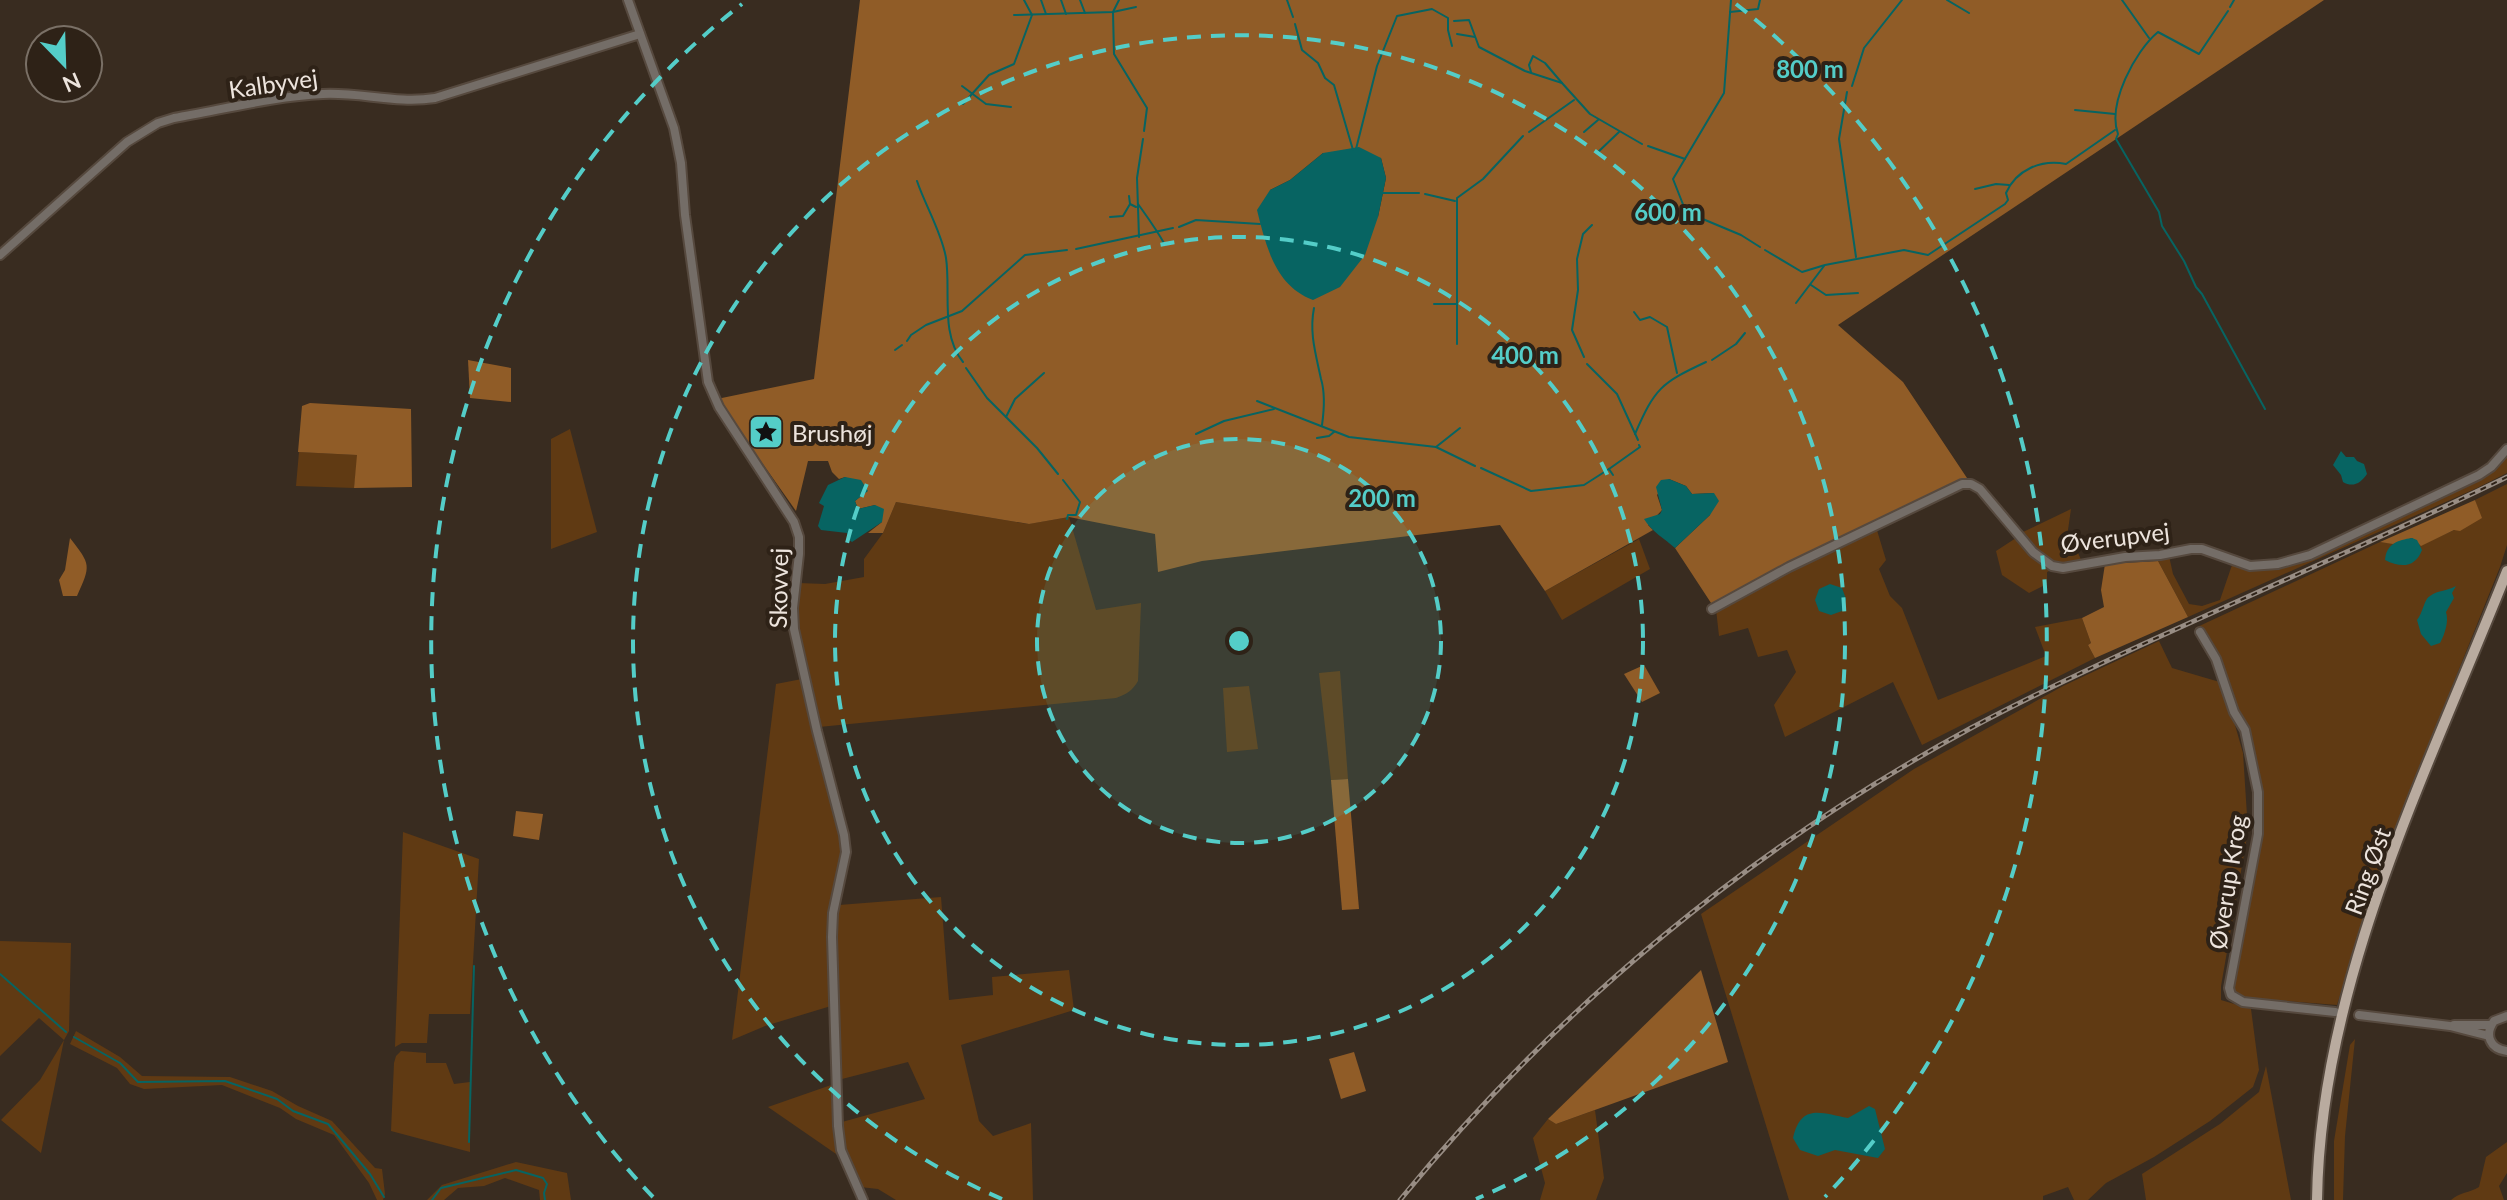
<svg xmlns="http://www.w3.org/2000/svg" width="2507" height="1200" viewBox="0 0 2507 1200" font-family="Lato,sans-serif">
<style>
.green{fill:#603a13}
.forest{fill:#905c27;fill-rule:evenodd}
.water{fill:#076462}
.lines{fill:none;stroke-linecap:round;stroke-linejoin:round}
.stream{stroke:#076462;stroke-width:2}
.minor-casing{stroke:#56493e;stroke-width:12}
.major-casing{stroke:#56493e;stroke-width:14}
.minor{stroke:#746d67;stroke-width:8}
.major{stroke:#b9ab9f;stroke-width:10}
.rail-casing{stroke:#988d84;stroke-width:5}
.rail{stroke:#2e2217;stroke-width:2;stroke-dasharray:6;stroke-linecap:butt}
.ring{fill:none;stroke:#54cdc8;stroke-width:4;stroke-dasharray:14 10}
.labels{text-anchor:middle;dominant-baseline:central;stroke-width:8;stroke-linejoin:round;paint-order:stroke}
.street-label{font-size:24px;fill:#ede4dd;stroke:#2e2217}
.poi-label{font-size:24px;fill:#ede4dd;stroke:#2e2217;text-anchor:start}
.centre{fill:#54cdc8;stroke:#2e2217;stroke-width:4}
.ring-label{font-size:24px;text-anchor:middle;font-weight:bold;fill:#54cdc8;stroke:#2e2217;stroke-width:8;stroke-linejoin:round;paint-order:stroke}
</style>
<rect width="100%" height="100%" fill="#392c20"/>
<g class="green">
<polygon points="570,429 597,532 551,549 551,439"/>
<polygon points="299,452 358,455 354,488 296,486"/>
<polygon points="2507,456 2507,473 2477,488 2188,617 2158,561 2169,556 2173,574 2189,604 2202,606 2220,600 2232,565 2254,569 2291,565 2482,477"/>
<polygon points="2507,484 2507,545 2500,567 2415,779 2389,854 2371,894 2337,1005 2238,997 2233,987 2259,847 2263,816 2262,792 2224,673 2195,628 2380,542 2421,545 2481,518 2475,500"/>
<path d="M896 502 1028 524 1069 517 1096 610 1141 603 1138 681C1132 691 1127 694 1116 698L819 727 797 626 798 583 825 584 864 577V559L883 533Z"/>
<path d="M2071 509 2068 530 2082 562C2047 568 2044 557 2021 533Z"/>
<polygon points="1876,527 1886,560 1879,569 1890,596 1902,608 1938,700 2046,656 2035,627 2082,618 2091,643 2088,645 2095,658 1922,745 1893,682 1785,737 1774,705 1796,672 1787,650 1758,657 1748,628 1719,636 1716,609 1792,568"/>
<polygon points="2016,538 2031,555 2052,570 2047,572 2047,584 2029,593 2002,575 1996,551"/>
<polygon points="1639,539 1650,569 1562,620 1545,591"/>
<polygon points="2159,641 2172,668 2223,683 2243,753 2248,831 2221,986 2221,1000 2251,1009 2259,1070 2253,1087 2210,1121 2154,1157 2106,1183 2088,1200 2074,1200 2068,1187 2043,1196 2043,1200 1789,1200 1701,914 1914,769 2063,686"/>
<polygon points="1340,671 1348,779 1331,780 1319,673"/>
<polygon points="802,679 843,853 831,913 831,1006 765,1026 732,1040 776,684"/>
<polygon points="1249,686 1258,749 1227,752 1223,688"/>
<polygon points="403,832 479,859 470,1014 429,1014 427,1043 402,1043 395,1047"/>
<polygon points="941,897 949,1000 993,995 992,977 1069,970 1074,1010 961,1045 979,1121 993,1136 1031,1123 1033,1200 896,1200 878,1189 860,1187 844,1148 842,1122 925,1099 908,1062 842,1079 836,914 839,905"/>
<polygon points="0,941 71,943 69,1031 64,1040 41,1153 1,1120 40,1080 64,1040 39,1018 0,1056"/>
<polygon points="76,1031 120,1057 142,1076 230,1077 272,1091 298,1106 332,1121 375,1168 382,1169 385,1194 383,1200 377,1200 369,1183 334,1135 296,1119 280,1108 222,1085 144,1089 130,1084 117,1068 70,1044"/>
<polygon points="2355,1039 2345,1136 2343,1200 2334,1200 2334,1141 2350,1045"/>
<polygon points="401,1051 426,1053 426,1063 446,1063 454,1084 470,1082 470,1152 391,1131 394,1063 396,1056"/>
<polygon points="2266,1066 2291,1200 2146,1200 2142,1174 2220,1124 2259,1092"/>
<polygon points="834,1084 839,1156 768,1107"/>
<polygon points="1595,1110 1604,1178 1596,1200 1540,1200 1545,1183 1533,1138 1548,1119 1556,1124"/>
<path d="M2507 1142V1173L2499 1186 2504 1200H2451C2460 1192 2469 1193 2479 1187L2486 1157Z"/>
<polygon points="516,1162 567,1173 571,1200 540,1200 539,1190 505,1178 484,1186 458,1188 444,1200 427,1200 442,1185"/>
</g>
<g class="forest">
<path d="M860 0H2324L1838 325 1903 382 1967 478 1713 606 1675 548 1710 515 1714 493 1692 494 1686 486 1669 479 1657 495 1662 510 1648 525 1653 530 1545 591 1500 525 1202 561 1158 572 1155 534 1069 517 1029 524 896 502 883 533H868L882 522 875 505 858 509 855 501 867 491 845 477 839 479 832 472 828 461H808L796 511 717 399 814 379ZM1323 153 1381 158 1386 178 1378 217 1270 190 1290 180Z"/>
<polygon points="468,360 511,368 511,402 470,398"/>
<polygon points="310,403 411,409 412,487 354,488 357,455 298,452 302,406"/>
<polygon points="2475,500 2482,518 2460,531 2454,530 2421,546 2412,538 2393,544 2380,542"/>
<path d="M70 538C91 565 91 565 77 596H63L59 580 65 570Z"/>
<polygon points="2158,561 2188,617 2095,658 2088,645 2091,643 2082,618 2104,607 2101,590 2105,564"/>
<polygon points="1644,665 1660,693 1642,702 1624,674"/>
<polygon points="1348,779 1359,909 1342,910 1331,780"/>
<polygon points="516,811 543,814 539,840 513,836"/>
<polygon points="1701,970 1728,1062 1556,1124 1548,1119"/>
<polygon points="1354,1052 1366,1091 1341,1099 1329,1059"/>
</g>
<g class="water">
<path d="M1359 147 1381 158 1386 178 1378 217 1365 255 1340 287 1313 300C1275 286 1266 246 1257 210L1270 190 1290 180 1323 153Z"/>
<path d="M2341 451 2346 457H2354L2357 461 2364 464 2367 474C2361 483 2353 488 2343 482L2341 475 2333 465Z"/>
<polygon points="845,477 861,480 868,491 855,501 858,509 875,505 884,509 882,522 852,542 848,539 847,533 821,530 818,526 824,506 819,503 828,485"/>
<path d="M1669 479 1686 486 1692 494 1714 493 1719 501 1710 515 1675 548C1665 539 1651 531 1644 519L1660 514 1662 510 1656 487 1661 480Z"/>
<path d="M2412 538 2417 540 2422 550C2415 568 2401 568 2385 560 2386 544 2398 540 2412 538Z"/>
<polygon points="1830,584 1842,588 1846,599 1842,611 1831,615 1819,611 1815,600 1819,589"/>
<path d="M2456 586 2452 593 2454 598 2446 612C2449 621 2445 634 2440 643L2431 646 2421 634 2417 620C2423 613 2424 599 2430 596 2438 590 2448 591 2456 586Z"/>
<path d="M1869 1106 1875 1109 1885 1149 1878 1158 1835 1150 1818 1156 1800 1150 1793 1138C1801 1103 1821 1113 1848 1118Z"/>
</g>
<g class="lines">
<g class="stream">
<polyline points="1041,0 1046,14"/>
<polyline points="1061,0 1066,14"/>
<polyline points="1080,0 1085,13"/>
<polyline points="1119,0 1113,12 1114,54 1147,108 1144,131"/>
<polyline points="1287,0 1293,17"/>
<polyline points="1731,0 1724,93 1673,179 1686,212 1741,235 1760,247"/>
<polyline points="1947,0 1969,13"/>
<polyline points="2122,0 2149,38"/>
<polyline points="2230,7 2234,0"/>
<path d="M2228 11 2199 54 2158 32C2135 51 2107 104 2118 134L2116 139 2159 212 2162 226 2184 261 2196 287 2202 294 2265 409"/>
<polyline points="1730,12 1758,9 1760,0"/>
<polyline points="1014,15 1113,12 1136,7"/>
<polyline points="1454,21 1469,20 1479,47 1525,71 1562,83 1590,114 1642,144"/>
<polyline points="1295,24 1302,50 1318,63 1325,78 1334,85 1353,150"/>
<polyline points="1457,34 1475,37"/>
<polyline points="1531,72 1529,65 1533,56 1545,63 1562,83"/>
<polyline points="962,86 986,104 1011,107"/>
<polyline points="1852,86 1864,48 1902,0"/>
<polyline points="1847,92 1839,139 1856,257"/>
<polyline points="963,104 989,75 1014,64 1032,15 1024,0"/>
<polyline points="2075,110 2115,114"/>
<polyline points="1529,132 1574,100"/>
<polyline points="1584,132 1598,120"/>
<polyline points="1648,146 1685,159"/>
<polyline points="1356,149 1377,66 1397,16 1432,9 1448,18 1448,30 1452,46"/>
<polyline points="1597,153 1619,132"/>
<path d="M917 181C925 205 942 233 946 258 951 291 940 334 963 362"/>
<polyline points="1975,189 1996,184 2009,185"/>
<polyline points="1381,193 1419,193"/>
<polyline points="1425,194 1455,201"/>
<polyline points="1129,196 1130,204 1136,207"/>
<path d="M1138 204C1148 218 1157 230 1165 245"/>
<polyline points="1110,217 1123,216 1130,204"/>
<polyline points="1179,227 1196,220 1260,224"/>
<polyline points="1139,237 1137,178 1143,139"/>
<polyline points="1076,249 1173,228"/>
<path d="M1765 250 1802 272 1825 265 1904 250 1928 255 2005 204 2008 200 2006 193C2016 170 2041 159 2066 164L2115 130"/>
<polyline points="1811,285 1826,295 1858,293"/>
<polyline points="1796,303 1824,266"/>
<polyline points="1434,304 1457,304"/>
<path d="M1314 308C1309 333 1316 355 1321 379 1325 392 1324 411 1322 425"/>
<polyline points="1634,312 1640,320 1650,317 1667,327 1677,373"/>
<polyline points="907,341 911,335 926,325 962,311 1025,255 1067,250"/>
<polyline points="1457,344 1457,198 1483,179 1523,136"/>
<polyline points="895,350 902,345"/>
<polyline points="1584,357 1572,330 1578,290 1577,259 1583,234 1592,225"/>
<polyline points="1712,360 1736,344 1745,333"/>
<polyline points="1587,364 1617,394 1638,440"/>
<polyline points="966,368 987,398 1037,448 1058,474"/>
<polyline points="1257,401 1349,437 1436,447 1475,466"/>
<polyline points="1006,417 1015,399 1044,373"/>
<polyline points="1196,434 1224,421 1274,409"/>
<path d="M1635 434C1655 388 1661 383 1706 362"/>
<polyline points="1317,438 1329,436 1334,432"/>
<polyline points="1436,447 1460,428"/>
<polyline points="1481,468 1531,491 1584,485 1609,469"/>
<polyline points="1613,475 1609,469 1640,447 1639,445"/>
<polyline points="1063,480 1080,502 1076,515 1068,515 1067,519"/>
<polyline points="0,974 66,1032"/>
<polyline points="74,1037 120,1063 138,1082 225,1081 277,1099 293,1111 328,1124 370,1174 384,1197"/>
<polyline points="469,1142 474,966"/>
<polyline points="432,1200 441,1188 516,1170 543,1178 547,1184 544,1193 545,1200"/>
</g>
<g class="minor-casing">
<g id="minor">
<polyline points="628,0 674,128 681,163 685,215 708,382 719,407 794,522 799,537 799,554 793,608 794,629 817,731 844,835 846,852 833,913 832,937 838,1126 841,1150 863,1200"/>
<path d="M0 255 127 142 158 123 174 118C221 110 275 96 323 94 361 92 396 104 435 98L640 34"/>
<polyline points="1712,609 1789,567 1962,484 1971,484 1980,489 2033,552 2052,566 2063,568 2125,557 2160,555 2191,549 2202,549 2250,566 2278,564 2310,555 2479,475 2491,467 2507,449"/>
<polyline points="2200,632 2216,659 2234,712 2245,730 2258,792 2258,834 2229,988 2231,995 2243,1002 2335,1012"/>
<polyline points="2359,1015 2450,1026 2489,1036"/>
<path d="M2507 1016 2494 1021C2484 1035 2490 1049 2507 1051"/>
<polyline points="2454,1025 2490,1025"/>
</g>
</g>
<g class="major-casing">
<path id="major" d="M2317 1200C2320 981 2428 770 2507 571"/>
</g>
<use href="#minor" class="minor"/>
<use href="#major" class="major"/>
<g class="rail-casing">
<path id="rail" d="M1400 1200C1558 1007 1752 847 1971 728 2040 691 2112 658 2183 626 2291 577 2400 529 2507 477"/>
</g>
<use href="#rail" class="rail"/>
</g>
<circle cx="1239" cy="641" r="202" fill="#54cdc8" fill-opacity=".12"/>
<g class="ring">
<circle cx="1239" cy="641" r="202"/>
<circle cx="1239" cy="641" r="404"/>
<path d="M1002 1199A606 606 0 1 1 1476 1199"/>
<path d="M653 1197A808 808 0 0 1 742 4M1736 4A808 808 0 0 1 1825 1197"/>
</g>
<defs>
<g id="sight-square" transform="scale(1.8)"><rect x="-9" y="-9" width="18" height="18" rx="4" fill="#54cdc8" stroke="#2e2217"/><path d="M0-6L1.8-2.2L6-1.7L2.9 1.2L3.7 5.4L0 3.3L-3.7 5.4L-2.9 1.2L-6-1.7L-1.8-2.2Z" fill="#111"/></g>
</defs>
<g fill-rule="evenodd">
<use href="#sight-square" x="766" y="432"/>
</g>
<g class="labels">
<g class="street-label">
<text transform="translate(273 83) rotate(-8)">Kalbyvej</text>
<text transform="translate(2115 537) rotate(-7)">Øverupvej</text>
<text transform="translate(778 588) rotate(-89)">Skovvej</text>
<text transform="translate(2367 871) rotate(-70)">Ring Øst</text>
<text transform="translate(2227 882) rotate(-81)">Øverup Krog</text>
</g>
<g class="poi-label">
<text x="792" y="432">Brushøj</text>
</g>
</g>
<circle cx="1239" cy="641" r="12" class="centre"/>
<g class="ring-label">
<text x="1810" y="78">800 m</text>
<text x="1668" y="221">600 m</text>
<text x="1525" y="364">400 m</text>
<text x="1382" y="507">200 m</text>
</g>
<g transform="translate(64 64) rotate(157)"><circle r="38" fill="#2e2217" stroke="#7a7066" stroke-width="2"/>
<path d="M0-6L14 30L0 20L-14 30Z" fill="#54cdc8"/>
<text y="-12" font-size="22" font-weight="bold" text-anchor="middle" fill="#ede4dd">N</text>
</g>
</svg>
